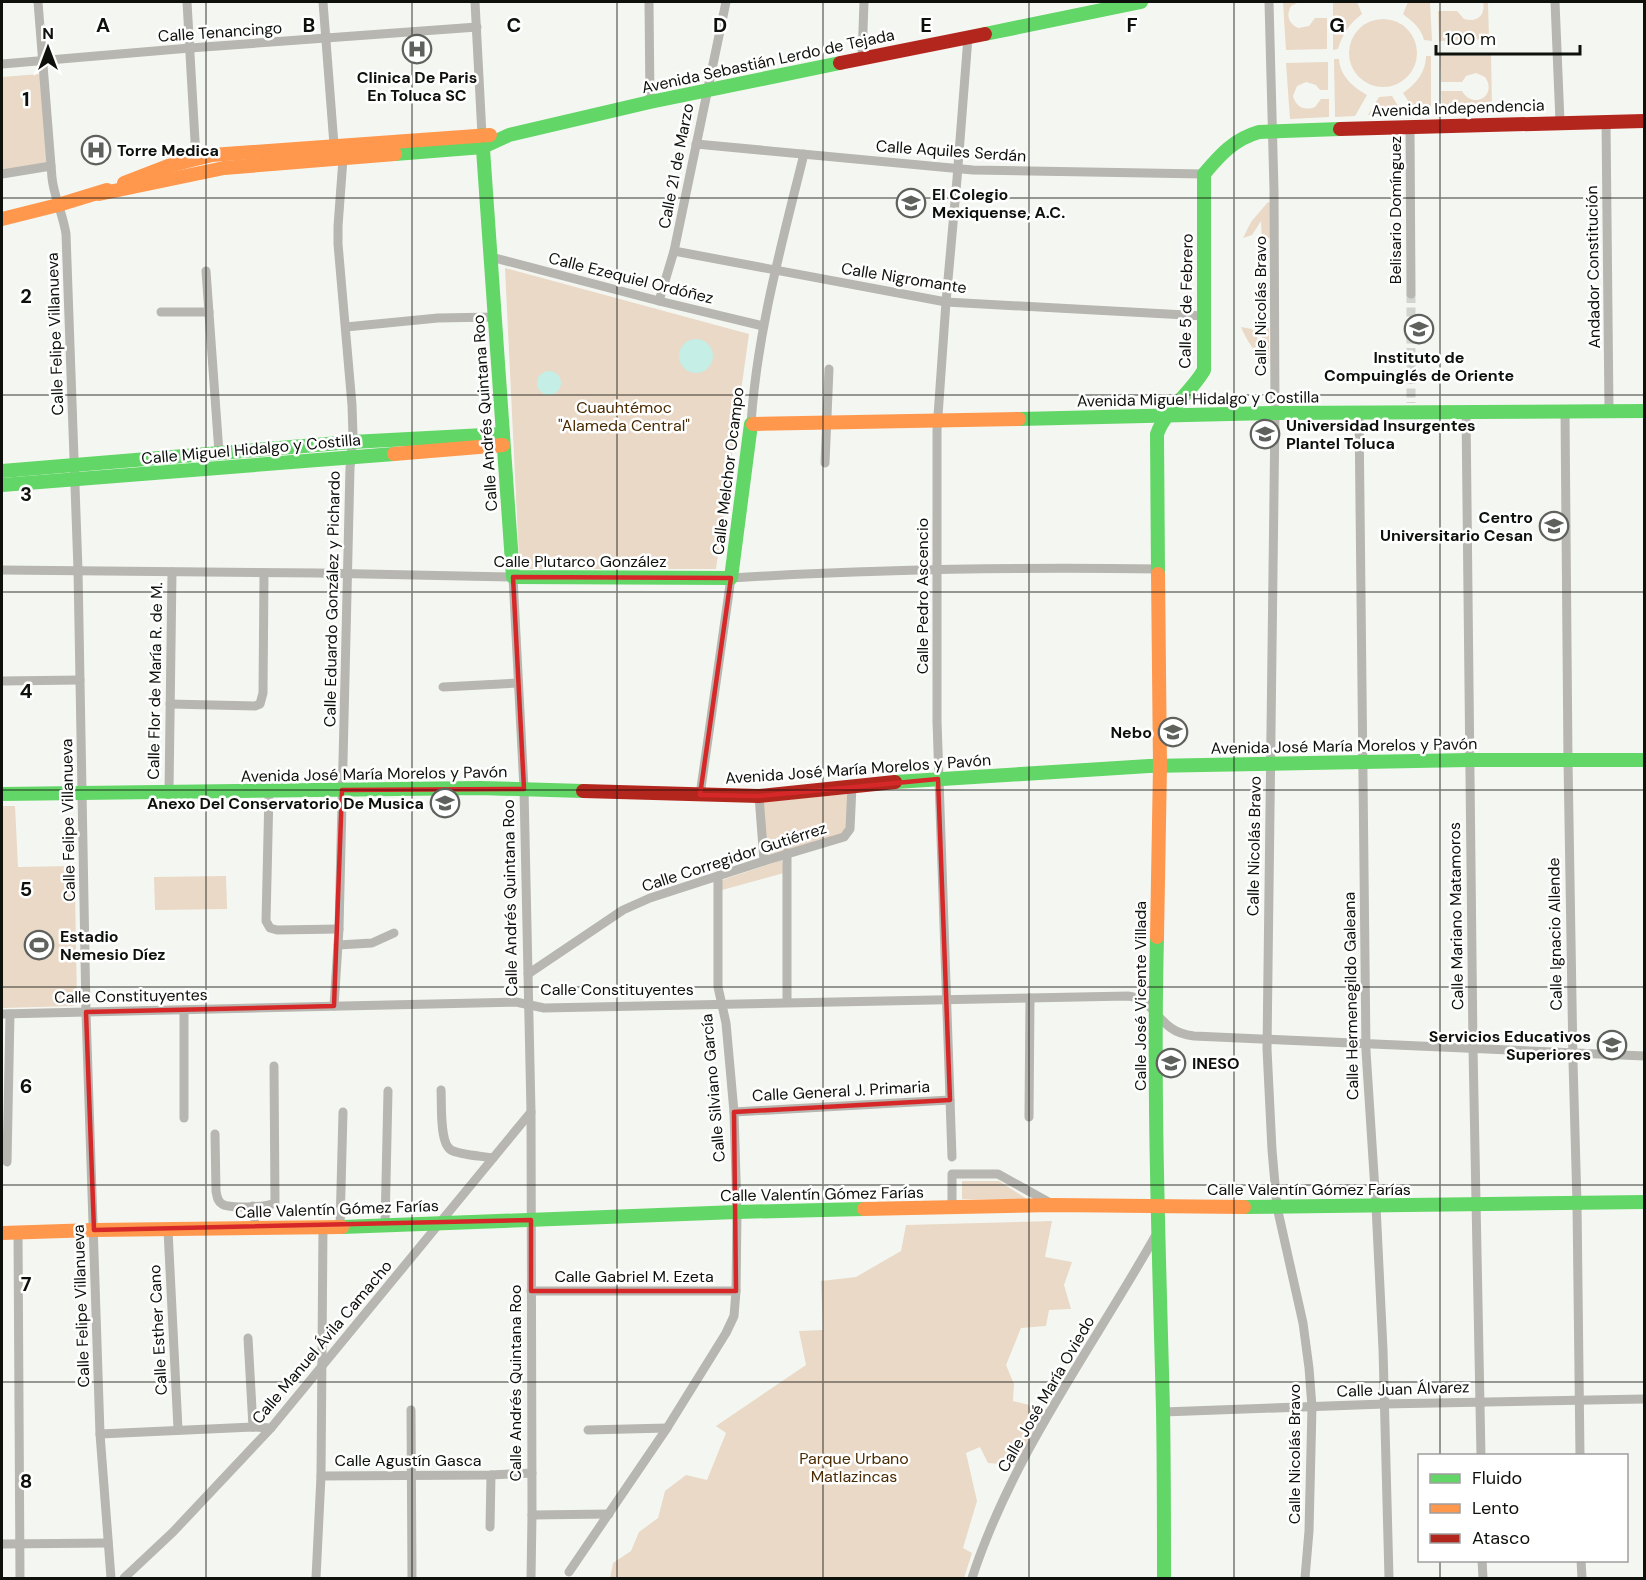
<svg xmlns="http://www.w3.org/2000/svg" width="1646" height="1580" viewBox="0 0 1646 1580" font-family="'DM Sans',sans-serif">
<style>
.green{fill:#e9d9c6}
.water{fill:#c4eee6}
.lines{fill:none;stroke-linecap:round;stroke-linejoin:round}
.street-tunnel{stroke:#d2d4cf;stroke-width:9;stroke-dasharray:9 4.5;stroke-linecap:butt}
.street{stroke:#b7b6b0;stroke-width:9}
.fast{stroke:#63d668;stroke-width:14}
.slow{stroke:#ff974d;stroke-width:14}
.jam{stroke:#b3261e;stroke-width:14}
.marked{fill:none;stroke:#d62828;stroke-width:4.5;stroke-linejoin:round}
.grid{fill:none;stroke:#0e100c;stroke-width:1.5;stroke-opacity:0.55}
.labels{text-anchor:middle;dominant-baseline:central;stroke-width:5;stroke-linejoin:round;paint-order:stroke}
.street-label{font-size:16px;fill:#0e100c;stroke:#fff}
.poi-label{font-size:16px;font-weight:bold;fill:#0e100c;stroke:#fff;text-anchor:start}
.park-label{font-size:16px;fill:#4a2a00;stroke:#fff}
.grid-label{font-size:20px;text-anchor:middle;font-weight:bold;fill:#0e100c;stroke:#fff;stroke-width:5;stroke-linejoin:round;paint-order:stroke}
</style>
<rect width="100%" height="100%" fill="#f4f7f1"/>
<g class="green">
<path d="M1283 2H1299L1291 6C1286 15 1288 23 1298 28L1309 26 1315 18H1327V49L1286 50Z"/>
<path d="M1333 2H1357L1362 14C1349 24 1343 33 1338 49L1333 50Z"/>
<path d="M1408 2H1430L1432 41 1424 40C1421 28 1413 22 1403 14Z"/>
<path d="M1483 2H1488L1489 39 1439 41 1438 11H1457L1464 19C1477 23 1486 15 1483 2Z"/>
<circle cx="1383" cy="53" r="34"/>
<path d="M1491 53 1492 109 1442 111 1441 91H1462C1473 110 1498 96 1485 77L1476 73 1466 76 1462 82H1441L1440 54Z"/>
<path d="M1426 56H1431V112L1416 113 1403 93C1416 84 1426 72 1426 56Z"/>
<path d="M1334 59H1339C1340 76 1353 87 1367 95L1355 116 1335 117Z"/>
<path d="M1328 62V90H1320L1316 85 1306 82 1297 86 1293 96C1296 107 1304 111 1315 107L1321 99H1329V117L1290 119 1286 63Z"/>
<polygon points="40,74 48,165 2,171 2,77"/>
<polygon points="1392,96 1403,114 1368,115 1379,97"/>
<polygon points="1268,202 1270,203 1270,237 1262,244 1261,221 1252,235 1243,238 1251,222"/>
<polygon points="505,268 749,334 716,569 527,569 519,559"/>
<path d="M1262 322 1269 328V363L1267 364C1256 353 1247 342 1241 327L1252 329 1259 341H1262Z"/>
<polygon points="848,794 846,833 766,856 763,802"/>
<polygon points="2,806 15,806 18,867 69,866 70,887 75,888 77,1003 73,1006 2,1008"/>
<polygon points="782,860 784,873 722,890 722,880"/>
<polygon points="226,876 227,909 155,910 154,877"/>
<polygon points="962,1181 999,1181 1027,1199 962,1199"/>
<polygon points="1052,1221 1045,1257 1072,1262 1064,1285 1071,1309 1049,1310 1046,1326 1021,1328 1006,1365 1014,1384 1013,1401 1050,1410 1017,1465 988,1463 980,1447 966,1453 977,1501 963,1548 972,1553 964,1578 610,1578 613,1563 631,1551 639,1532 658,1518 665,1491 686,1475 707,1480 726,1433 716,1426 806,1365 799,1331 823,1330 821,1281 856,1277 901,1251 906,1225"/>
</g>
<g class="water">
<circle cx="696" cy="356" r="17"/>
<circle cx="549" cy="383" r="12"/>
</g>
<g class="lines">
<polyline class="street-tunnel" points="1411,294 1411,403"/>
<g class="street">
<path d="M38 2 52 178C54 197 63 214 66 234L78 570 86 1012 100 1434 111 1578"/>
<polyline points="187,2 196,158"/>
<polyline points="323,2 334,145"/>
<polyline points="475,2 482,135"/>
<polyline points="649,2 650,102"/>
<polyline points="1269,2 1274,190 1275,413 1267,1049 1272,1150 1277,1207 1303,1323 1309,1368 1312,1407 1309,1531 1305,1578"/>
<polyline points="1555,2 1560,122"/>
<polyline points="862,58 864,2"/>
<polyline points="2,64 190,48 477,27"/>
<polyline points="1606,122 1609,411"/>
<polyline points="1410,126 1411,294"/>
<polyline points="696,144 973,170 1204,174"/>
<polyline points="2,174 51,166"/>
<polyline points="674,251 946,302 1204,316"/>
<polyline points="491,257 659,301 763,326"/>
<polyline points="206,271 219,453"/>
<polyline points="659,301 674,251 726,2"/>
<polyline points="161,312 209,312"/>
<polyline points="346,327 438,318 495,317"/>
<polyline points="1565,411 1568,760 1573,1061 1577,1204 1580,1456"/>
<polyline points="1466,412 1473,1048 1481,1456"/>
<polyline points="1359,413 1366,1051 1376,1206 1383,1349 1389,1578"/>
<path d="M751 424C757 332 782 243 804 154"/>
<polyline points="825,463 829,369"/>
<polyline points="2,570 317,573 513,577 524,789 531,1112 532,1515 531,1578"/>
<polyline points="2,681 80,680"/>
<polyline points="443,687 518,683"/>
<polyline points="170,704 255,706 260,704 263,693 264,573"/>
<polyline points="169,791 172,572"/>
<polyline points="269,792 266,921 270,928 277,930 339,929"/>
<path d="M700 795 731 578C874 569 1016 567 1159 569"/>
<polyline points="759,796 764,861"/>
<polyline points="338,945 372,943 394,933"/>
<polyline points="528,974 623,910 650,898 764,861 844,837 850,829 852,786"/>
<polyline points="787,1002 787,853"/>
<polyline points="334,1006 339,929 350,468 353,436 352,405 338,244 338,226 343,159"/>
<polyline points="184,1010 184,1118"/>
<path d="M2 1014 516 1002 544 1008 1128 996C1151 999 1154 1016 1171 1028 1178 1033 1186 1035 1194 1036L1644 1056"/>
<path d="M441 1090C442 1103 439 1143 451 1150 460 1155 482 1156 493 1158"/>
<polyline points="734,1112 950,1100"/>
<polyline points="1029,1117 1030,998"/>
<path d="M215 1134 216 1191C217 1196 217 1201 222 1204 229 1209 267 1207 275 1203L274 1066"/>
<polyline points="952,1157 937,721 937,430 946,302 957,179 968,37"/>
<polyline points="7,1162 10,1014"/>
<polyline points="253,1206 255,1228"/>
<polyline points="952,1208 952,1174 998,1174 1052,1204"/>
<polyline points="385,1226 388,1091"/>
<polyline points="340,1227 343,1112"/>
<polyline points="168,1230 178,1429"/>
<polyline points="18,1232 20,1578"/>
<polyline points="531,1291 736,1291"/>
<polyline points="248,1338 253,1427"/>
<polyline points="411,1410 412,1578"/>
<polyline points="1163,1412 1384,1404 1644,1399"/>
<polyline points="588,1430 667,1428"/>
<polyline points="100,1434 253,1427 271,1428"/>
<polyline points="321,1476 491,1475 532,1473"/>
<polyline points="532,1515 609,1514"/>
<polyline points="490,1527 491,1475"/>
<polyline points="2,1544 108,1543"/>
<polyline points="1482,1560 1483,1578"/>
<polyline points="1581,1560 1582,1578"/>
<polyline points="569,1572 667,1428 726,1333 734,1316 736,1291 737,1212 734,1112 726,1023 718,987 718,876"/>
<polyline points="124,1578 173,1532 271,1428 531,1112"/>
<polyline points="316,1578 321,1476 323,1227"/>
<path d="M972 1578C1013 1453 1093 1347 1157 1233"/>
</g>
<g class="fast">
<polyline points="985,34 1141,2"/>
<polyline points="482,135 513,577 731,578 751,424 753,424"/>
<polyline points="395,154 483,147 509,135 650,102 840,63"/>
<polyline points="1019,419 1275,413 1644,411"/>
<polyline points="2,471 352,442 503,434"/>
<polyline points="2,485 394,454"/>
<path d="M1158 574 1157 434C1166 409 1191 393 1204 370V174C1220 155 1234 139 1259 132L1340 129"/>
<polyline points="895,782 1149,766 1469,760 1644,760"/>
<polyline points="2,794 480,788 583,791"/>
<path d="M1157 937C1153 1095 1159 1252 1163 1410 1164 1466 1164 1522 1164 1578"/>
<polyline points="1244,1207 1644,1202"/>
<polyline points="342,1227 737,1212 864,1209"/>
</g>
<g class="slow">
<polyline points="124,183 168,166 212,155 490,135"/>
<polyline points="99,194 224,168 395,154"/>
<polyline points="2,219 58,205 107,190"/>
<polyline points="753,424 1019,419"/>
<polyline points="394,454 503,445"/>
<polyline points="1157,937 1160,766 1158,574"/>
<polyline points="864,1209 1054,1205 1244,1207"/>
<polyline points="2,1233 94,1230 342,1227"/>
</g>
<g class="jam">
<polyline points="840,63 985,34"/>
<polyline points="1340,129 1644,121"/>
<polyline points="583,791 759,796 895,782"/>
</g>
</g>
<path class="marked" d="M513 577 731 578 700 795 759 796 938 779 950 1100 734 1112 736 1291H531V1220L94 1230 86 1012 334 1006 342 790 524 789Z"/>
<path class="grid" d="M206 2V1578M412 2V1578M617 2V1578M823 2V1578M1029 2V1578M1234 2V1578M1440 2V1456M2 198H1644M2 395H1644M2 592H1644M2 790H1644M2 987H1644M2 1185H1644M2 1382H1644M1440 1560V1578"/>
<defs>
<g id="hospital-ring" transform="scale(1.5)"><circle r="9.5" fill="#fff" stroke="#5e615c" stroke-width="1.5"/><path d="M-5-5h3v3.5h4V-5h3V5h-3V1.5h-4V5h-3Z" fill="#5e615c"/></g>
<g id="university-ring" transform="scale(1.5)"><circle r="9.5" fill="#fff" stroke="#5e615c" stroke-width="1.5"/><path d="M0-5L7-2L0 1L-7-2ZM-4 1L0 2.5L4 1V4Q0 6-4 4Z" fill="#5e615c"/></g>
<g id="stadium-ring" transform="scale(1.5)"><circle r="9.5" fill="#fff" stroke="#5e615c" stroke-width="1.5"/><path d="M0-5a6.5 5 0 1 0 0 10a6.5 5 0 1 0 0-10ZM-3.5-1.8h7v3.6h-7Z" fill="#5e615c"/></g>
</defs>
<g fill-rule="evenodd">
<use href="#hospital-ring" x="417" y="49"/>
<use href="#hospital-ring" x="96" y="150"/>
<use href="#university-ring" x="911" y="203"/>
<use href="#university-ring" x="1419" y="329"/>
<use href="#university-ring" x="1265" y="434"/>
<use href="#university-ring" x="1554" y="526"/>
<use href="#university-ring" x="1173" y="732"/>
<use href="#university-ring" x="445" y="803"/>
<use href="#stadium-ring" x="39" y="945"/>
<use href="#university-ring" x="1612" y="1045"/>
<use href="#university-ring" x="1171" y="1063"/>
</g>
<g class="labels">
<g class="street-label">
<text transform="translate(220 32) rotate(-4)">Calle Tenancingo</text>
<text transform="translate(768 61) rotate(-12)">Avenida Sebastián Lerdo de Tejada</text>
<text transform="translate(1458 108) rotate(-2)">Avenida Independencia</text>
<text transform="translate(951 151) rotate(4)">Calle Aquiles Serdán</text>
<text transform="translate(676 166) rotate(-79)">Calle 21 de Marzo</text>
<text transform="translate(1395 210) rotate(-90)">Belisario Domínguez</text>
<text transform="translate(1593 267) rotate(-91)">Andador Constitución</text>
<text transform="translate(631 278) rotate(14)">Calle Ezequiel Ordóñez</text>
<text transform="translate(904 278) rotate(9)">Calle Nigromante</text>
<text transform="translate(1186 301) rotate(-89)">Calle 5 de Febrero</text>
<text transform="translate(1260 306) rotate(-90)">Calle Nicolás Bravo</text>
<text transform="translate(55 334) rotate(-92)">Calle Felipe Villanueva</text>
<text transform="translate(1198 399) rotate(-1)">Avenida Miguel Hidalgo y Costilla</text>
<text transform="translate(485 413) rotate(-94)">Calle Andrés Quintana Roo</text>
<text transform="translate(251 449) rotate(-5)">Calle Miguel Hidalgo y Costilla</text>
<text transform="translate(728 471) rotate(-83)">Calle Melchor Ocampo</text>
<text x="580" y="561">Calle Plutarco González</text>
<text transform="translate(922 596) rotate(-90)">Calle Pedro Ascencio</text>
<text transform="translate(332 599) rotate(-89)">Calle Eduardo González y Pichardo</text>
<text transform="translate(155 681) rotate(-89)">Calle Flor de María R. de M.</text>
<text transform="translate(1344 746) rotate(-1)">Avenida José María Morelos y Pavón</text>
<text transform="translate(858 769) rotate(-4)">Avenida José María Morelos y Pavón</text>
<text transform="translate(374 774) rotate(-1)">Avenida José María Morelos y Pavón</text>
<text transform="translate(68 820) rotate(-91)">Calle Felipe Villanueva</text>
<text transform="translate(1254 846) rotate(-89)">Calle Nicolás Bravo</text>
<text transform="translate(734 857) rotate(-18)">Calle Corregidor Gutiérrez</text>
<text transform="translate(510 898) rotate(-91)">Calle Andrés Quintana Roo</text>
<text transform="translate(1456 916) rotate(-91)">Calle Mariano Matamoros</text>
<text transform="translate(1555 934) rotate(-91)">Calle Ignacio Allende</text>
<text x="617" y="989">Calle Constituyentes</text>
<text transform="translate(131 996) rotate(-1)">Calle Constituyentes</text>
<text transform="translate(1140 996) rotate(-90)">Calle José Vicente Villada</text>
<text transform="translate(1351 996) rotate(-91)">Calle Hermenegildo Galeana</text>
<text transform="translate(713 1088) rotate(-95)">Calle Silviano García</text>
<text transform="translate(841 1091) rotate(-3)">Calle General J. Primaria</text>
<text x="1309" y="1189">Calle Valentín Gómez Farías</text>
<text transform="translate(822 1194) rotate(-1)">Calle Valentín Gómez Farías</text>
<text transform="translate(337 1209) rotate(-2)">Calle Valentín Gómez Farías</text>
<text x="634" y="1276">Calle Gabriel M. Ezeta</text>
<text transform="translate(81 1306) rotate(-92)">Calle Felipe Villanueva</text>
<text transform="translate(158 1330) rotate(-93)">Calle Esther Cano</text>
<text transform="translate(322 1342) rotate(-50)">Calle Manuel Ávila Camacho</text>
<text transform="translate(515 1383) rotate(-90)">Calle Andrés Quintana Roo</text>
<text transform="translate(1403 1389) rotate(-2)">Calle Juan Álvarez</text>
<text transform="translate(1046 1394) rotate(-60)">Calle José María Oviedo</text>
<text transform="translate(1294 1454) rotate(-90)">Calle Nicolás Bravo</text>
<text x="408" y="1460">Calle Agustín Gasca</text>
</g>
<g class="poi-label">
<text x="417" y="77" text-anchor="middle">Clinica De Paris<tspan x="417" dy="18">En Toluca SC</tspan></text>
<text x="117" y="150">Torre Medica</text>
<text x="932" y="194">El Colegio<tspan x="932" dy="18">Mexiquense, A.C.</tspan></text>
<text x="1419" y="357" text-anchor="middle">Instituto de<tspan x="1419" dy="18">Compuinglés de Oriente</tspan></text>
<text x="1286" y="425">Universidad Insurgentes<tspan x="1286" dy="18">Plantel Toluca</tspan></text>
<text x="1533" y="517" text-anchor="end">Centro<tspan x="1533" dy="18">Universitario Cesan</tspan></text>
<text x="1152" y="732" text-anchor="end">Nebo</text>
<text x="424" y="803" text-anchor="end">Anexo Del Conservatorio De Musica</text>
<text x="60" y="936">Estadio<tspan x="60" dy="18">Nemesio Díez</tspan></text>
<text x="1591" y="1036" text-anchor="end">Servicios Educativos<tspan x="1591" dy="18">Superiores</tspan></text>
<text x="1192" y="1063">INESO</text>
</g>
<g class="park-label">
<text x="624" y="407">Cuauhtémoc<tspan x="624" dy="18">"Alameda Central"</tspan></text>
<text x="854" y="1458">Parque Urbano<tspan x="854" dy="18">Matlazincas</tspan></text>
</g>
</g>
<g class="grid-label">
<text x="103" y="32">A</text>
<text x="309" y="32">B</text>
<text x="514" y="32">C</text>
<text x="720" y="32">D</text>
<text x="926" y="32">E</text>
<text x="1132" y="32">F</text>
<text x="1337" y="32">G</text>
<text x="26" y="106">1</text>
<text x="26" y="303">2</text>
<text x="26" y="501">3</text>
<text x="26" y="698">4</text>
<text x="26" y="896">5</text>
<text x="26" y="1093">6</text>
<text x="26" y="1291">7</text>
<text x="26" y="1488">8</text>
</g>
<rect width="1646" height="1580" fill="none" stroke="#0e100c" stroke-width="6"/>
<rect x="1418" y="1454" width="210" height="108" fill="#ffffff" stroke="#9f9f9e" stroke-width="1.5"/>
<rect x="1430" y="1474" width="30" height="9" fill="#63d668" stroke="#9f9f9e" stroke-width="1.5"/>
<text x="1472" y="1484" font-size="18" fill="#0e100c">Fluido</text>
<rect x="1430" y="1504" width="30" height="9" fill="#ff974d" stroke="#9f9f9e" stroke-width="1.5"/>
<text x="1472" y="1514" font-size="18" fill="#0e100c">Lento</text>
<rect x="1430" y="1534" width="30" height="9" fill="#b3261e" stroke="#9f9f9e" stroke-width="1.5"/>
<text x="1472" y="1544" font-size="18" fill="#0e100c">Atasco</text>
<g transform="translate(48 48)" stroke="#ffffff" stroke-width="4.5" paint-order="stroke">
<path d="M0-4.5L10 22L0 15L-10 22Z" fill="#0e100c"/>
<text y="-9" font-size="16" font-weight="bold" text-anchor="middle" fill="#0e100c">N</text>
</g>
<path d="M1436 45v9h144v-9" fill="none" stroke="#0e100c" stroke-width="3"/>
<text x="1445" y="45" font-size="18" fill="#0e100c" stroke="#ffffff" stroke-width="4.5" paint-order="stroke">100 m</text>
</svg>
